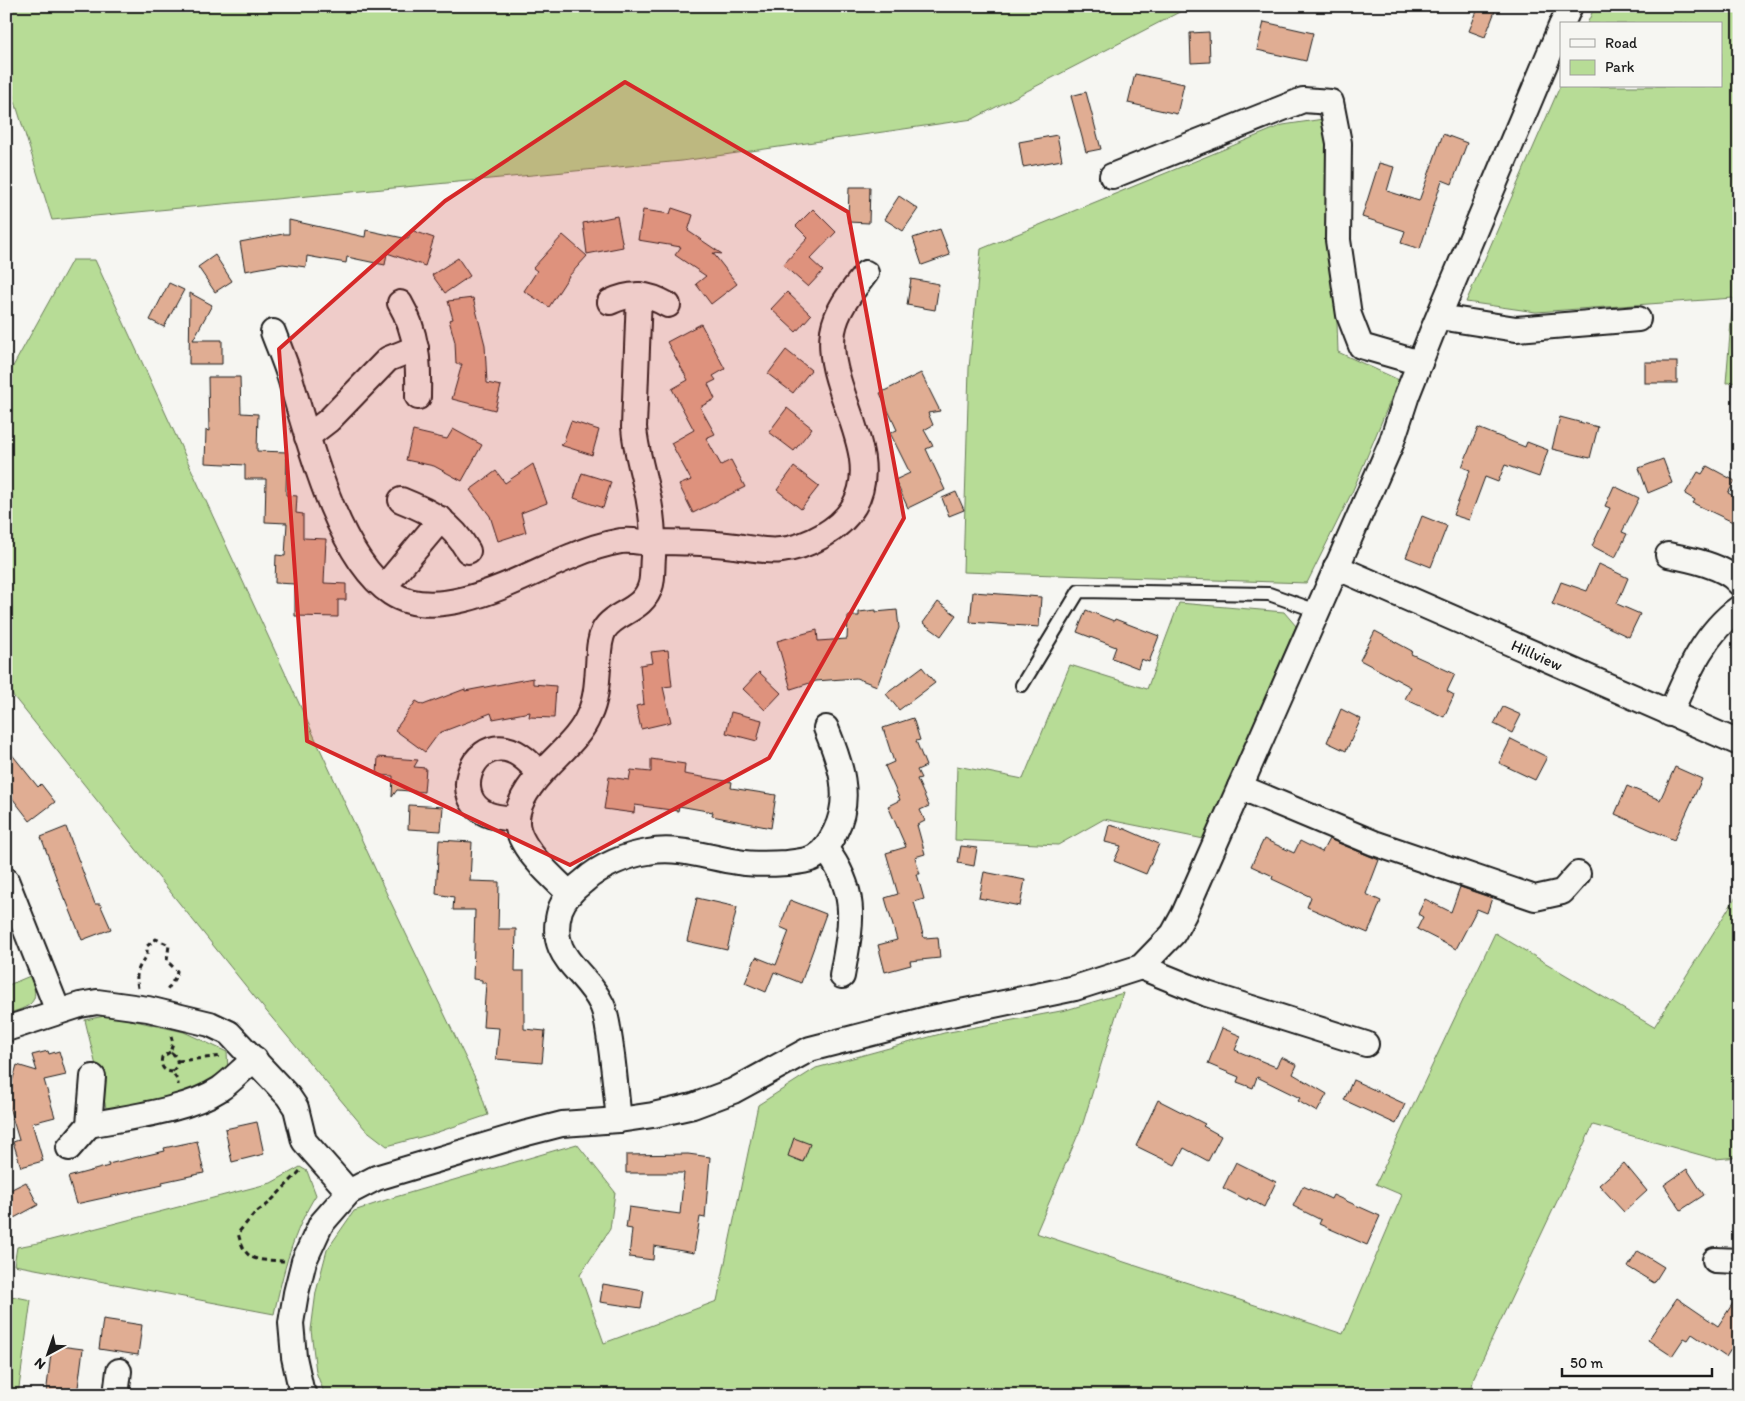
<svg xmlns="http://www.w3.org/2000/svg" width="1745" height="1401" viewBox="0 0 1745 1401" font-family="Itim,sans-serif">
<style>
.green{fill:#b7dc96;stroke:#6a7c59}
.building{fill:#e0ad93;stroke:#1c1c1c}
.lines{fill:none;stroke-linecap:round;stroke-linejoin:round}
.lane-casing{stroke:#1c1c1c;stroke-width:16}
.street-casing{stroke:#1c1c1c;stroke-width:28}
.path{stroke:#1c1c1c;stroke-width:3;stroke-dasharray:5 4;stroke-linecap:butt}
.lane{stroke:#f6f6f2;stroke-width:12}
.street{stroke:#f6f6f2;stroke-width:24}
.marked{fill:#d62828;fill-opacity:0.2;stroke:#d62828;stroke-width:4;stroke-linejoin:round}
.labels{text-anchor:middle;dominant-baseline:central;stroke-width:4;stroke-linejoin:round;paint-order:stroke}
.street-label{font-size:16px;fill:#1c1c1c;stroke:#f6f6f2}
</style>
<rect width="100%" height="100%" fill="#f6f6f2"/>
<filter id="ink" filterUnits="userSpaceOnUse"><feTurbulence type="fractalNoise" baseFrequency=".02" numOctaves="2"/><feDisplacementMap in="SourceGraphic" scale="10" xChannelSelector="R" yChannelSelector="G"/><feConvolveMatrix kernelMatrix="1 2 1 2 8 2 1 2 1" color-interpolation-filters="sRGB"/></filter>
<g filter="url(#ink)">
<g class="green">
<polygon points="6,6 1191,6 973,119 682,161 52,220 6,73"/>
<polygon points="1595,6 1739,6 1739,382 1726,383 1733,298 1536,312 1466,302 1561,84 1561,86 1721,86 1721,24 1587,24"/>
<polygon points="1330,118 1338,352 1399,380 1353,490 1307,583 963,572 969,368 981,249 1283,125"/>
<polygon points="72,260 95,260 384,888 478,1084 488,1115 432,1134 387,1146 365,1129 257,1000 6,687 6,379"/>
<polygon points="1179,603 1284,612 1296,626 1204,839 1104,819 1058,845 955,840 957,766 1023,779 1070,665 1147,689"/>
<polygon points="1739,892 1739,1157 1715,1159 1593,1125 1474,1377 1470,1395 325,1395 316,1372 311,1330 316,1292 327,1250 354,1211 392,1198 577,1144 615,1192 610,1229 580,1275 604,1343 717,1301 758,1105 816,1068 944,1033 1066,1010 1123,993 1083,1123 1036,1233 1343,1334 1402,1195 1376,1184 1495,933 1654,1027"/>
<path d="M30 976C42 1003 30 1007 6 1014V986Z"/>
<polygon points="109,1015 184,1032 227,1052 228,1070 204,1086 177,1098 107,1112 85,1020"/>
<path d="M300 1167 307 1171 316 1195C293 1231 283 1273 274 1314L14 1265 17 1247 43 1242 271 1183Z"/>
<polygon points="6,1295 31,1300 18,1395 6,1395"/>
</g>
<g class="building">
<polygon points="1479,6 1497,6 1485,37 1469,31"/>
<polygon points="1264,22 1313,33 1306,61 1257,50"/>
<polygon points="1209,32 1210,62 1191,63 1190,33"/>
<polygon points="1135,74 1184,84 1177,114 1128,103"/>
<polygon points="1086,92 1101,149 1086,152 1071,96"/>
<polygon points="1443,134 1467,143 1452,184 1442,180 1420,249 1401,243 1405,231 1362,217 1379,163 1394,167 1387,191 1419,201"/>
<polygon points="1057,135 1062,160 1023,167 1019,142"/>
<polygon points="849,187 870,187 869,223 848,222"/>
<polygon points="899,196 918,209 903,231 884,219"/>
<polygon points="672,208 693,215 688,231 722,254 713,253 737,284 711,304 696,284 706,276 675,255 681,247 638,240 643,210 670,214"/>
<polygon points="813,209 836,232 810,259 823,271 808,287 783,265 808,238 796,226"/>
<polygon points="617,216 623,247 587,254 583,223"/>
<polygon points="289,220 365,237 366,230 408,239 411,230 434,238 425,266 387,253 385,265 347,257 346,263 307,256 306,267 283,264 245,271 240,242 283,234 289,234"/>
<polygon points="940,229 950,255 922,265 913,238"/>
<polygon points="563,235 587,256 569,276 549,307 524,291 537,271 533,268"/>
<polygon points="215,255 232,281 215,292 198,267"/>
<polygon points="458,258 470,276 445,293 432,275"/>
<polygon points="911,279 939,284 935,310 907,305"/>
<polygon points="169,283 184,290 164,327 150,320"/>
<polygon points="787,292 811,315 796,332 771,309"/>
<polygon points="190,293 212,305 193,340 222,340 222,364 189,364"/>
<polygon points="473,298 485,345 487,383 501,386 495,410 452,399 462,364 456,364 455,342 449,320 453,319 448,301"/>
<polygon points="701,324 725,369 713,376 716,380 708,384 715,399 700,407 715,434 706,438 721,465 731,460 745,487 693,513 679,485 691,480 671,443 694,430 672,389 688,380 667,342"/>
<polygon points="786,350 811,370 793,393 768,374"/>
<rect x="1645" y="362" width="32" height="21"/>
<polygon points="921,373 940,411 928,413 933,425 924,430 933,446 926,449 945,490 908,508 895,480 910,473 890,433 897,430 880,393"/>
<polygon points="208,377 240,377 241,413 258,414 257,451 287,452 286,495 297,496 296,513 303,514 303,538 326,539 324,583 346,584 346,600 338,600 338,617 295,616 295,584 275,583 276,555 285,556 287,523 265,522 266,479 245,479 245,465 205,463 206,430 209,431"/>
<polygon points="787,408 812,428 794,451 769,432"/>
<polygon points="1560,417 1598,427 1590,458 1552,449"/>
<polygon points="571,421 599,430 592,455 560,445 566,441 564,440"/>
<polygon points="1478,428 1525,447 1527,442 1548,450 1539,477 1505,465 1498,482 1485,477 1469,520 1453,515 1470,470 1462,467"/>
<polygon points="453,429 482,445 462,481 434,466 406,460 413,431 447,439"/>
<polygon points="1663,459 1672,483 1648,493 1639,468"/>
<polygon points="533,464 547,503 521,513 526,532 498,541 490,516 470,490 496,471 505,483"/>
<polygon points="1707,466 1735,481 1728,493 1739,499 1739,525 1693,503 1695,500 1685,494 1698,472 1702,474"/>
<polygon points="794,467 819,486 801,509 777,490"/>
<polygon points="582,473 611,482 603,508 574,498"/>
<polygon points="1614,486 1639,498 1622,532 1627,534 1615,558 1592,546 1610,508 1605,506"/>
<polygon points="956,492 964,510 949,516 942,498"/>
<polygon points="1422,516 1447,526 1431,567 1406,557"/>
<polygon points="1599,564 1628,578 1617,604 1640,614 1629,637 1580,614 1552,604 1561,582 1587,591"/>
<polygon points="973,592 1041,597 1039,627 970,622"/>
<polygon points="938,602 956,615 941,636 923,623"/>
<polygon points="876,610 876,612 897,610 899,628 877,686 856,678 816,681 791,689 777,641 817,630 818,641 847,639 848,616 859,616 859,612"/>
<polygon points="1086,610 1114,621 1115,619 1159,636 1149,662 1141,659 1138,668 1112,658 1116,647 1077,632"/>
<polygon points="1375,631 1412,651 1411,654 1455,674 1447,691 1454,695 1444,717 1405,699 1411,687 1360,660"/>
<polygon points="668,650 672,686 663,687 671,722 641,729 636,706 644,704 640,665 653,663 651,652"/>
<polygon points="922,667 935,683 899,710 886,694"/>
<polygon points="759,672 781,693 765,710 743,689"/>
<polygon points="533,678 533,684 556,686 554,718 529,717 530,712 493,719 491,713 439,733 425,752 395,730 416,701 423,705 465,689 465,691"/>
<polygon points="1503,707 1521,715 1512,733 1494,724"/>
<polygon points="1341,709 1361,719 1346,751 1327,742"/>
<polygon points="731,712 762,720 757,741 726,733"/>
<polygon points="913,718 920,740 916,741 926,766 917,770 921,778 917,779 929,806 920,810 925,821 917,825 925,854 915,857 920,874 917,874 924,899 914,902 924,938 938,937 940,958 910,961 911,965 885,972 878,945 897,940 885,898 898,894 886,853 906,847 888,806 900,800 885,766 894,762 883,728"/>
<polygon points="1511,739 1547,757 1535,780 1499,763"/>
<polygon points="6,747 38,787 41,784 55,802 30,821 6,790"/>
<polygon points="378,757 418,760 414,767 426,768 424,792 397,790 392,797 393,776 377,775"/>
<polygon points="651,759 685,764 684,774 732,782 731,788 776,795 771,828 712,816 713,812 679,806 678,811 635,805 634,813 604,809 609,777 629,780 631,770 651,772"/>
<polygon points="1675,767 1702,779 1674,840 1615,814 1627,786 1660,800"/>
<polygon points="409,805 443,807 441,831 408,829"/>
<polygon points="1109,825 1125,829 1159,844 1146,874 1114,861 1121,846 1105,842"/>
<polygon points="66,827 95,904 100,904 111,929 82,940 66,900 65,901 41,837"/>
<polygon points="1264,839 1294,853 1300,841 1322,852 1329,839 1379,860 1366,894 1381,901 1368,933 1307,907 1311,897 1272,879 1273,876 1251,866"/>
<polygon points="439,840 472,842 470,881 499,882 498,929 516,929 515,971 524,971 524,1029 545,1031 542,1063 496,1059 499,1028 483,1027 486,983 482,983 482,980 473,979 475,910 453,910 454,897 436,894"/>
<polygon points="961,846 977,848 974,866 958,863"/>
<polygon points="984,872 1025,880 1020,906 979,898"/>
<polygon points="1460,887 1492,898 1487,913 1477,909 1456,949 1417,929 1423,917 1418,914 1425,899 1451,912"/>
<polygon points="697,898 737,907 727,950 687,941"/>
<polygon points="790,900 826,914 801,983 774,972 766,992 745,983 756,957 776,965 789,931 780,927"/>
<polygon points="1222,1028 1241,1036 1235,1050 1276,1067 1281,1057 1297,1065 1293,1074 1327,1094 1317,1112 1298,1101 1300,1098 1257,1077 1253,1088 1237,1082 1239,1077 1208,1064"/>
<polygon points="48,1051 49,1054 59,1051 66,1075 44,1080 55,1117 32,1123 43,1161 21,1167 13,1142 19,1140 6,1097 6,1086 11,1085 17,1065 37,1071 32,1055"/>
<polygon points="1353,1080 1405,1104 1396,1124 1344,1100"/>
<polygon points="1158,1100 1205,1124 1203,1126 1221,1136 1208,1161 1184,1148 1175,1165 1136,1146"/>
<polygon points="257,1122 264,1154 232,1162 225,1129"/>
<polygon points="794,1138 810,1144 803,1162 788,1156"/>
<polygon points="197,1141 204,1173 162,1182 163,1185 76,1204 68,1177 109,1166 108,1164 165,1151 164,1148"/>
<polygon points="688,1154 710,1157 705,1218 700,1217 694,1253 654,1246 653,1260 629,1257 632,1229 626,1228 629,1207 680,1214 684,1173 626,1173 626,1155"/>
<polygon points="1236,1162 1276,1182 1264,1207 1248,1198 1247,1200 1223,1188"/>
<polygon points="1624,1163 1647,1191 1624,1212 1599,1185"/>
<polygon points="1687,1169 1704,1195 1681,1210 1664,1185"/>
<polygon points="26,1182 38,1205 14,1218 6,1203 6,1192"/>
<polygon points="1303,1186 1331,1199 1333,1195 1380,1216 1367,1245 1319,1224 1321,1220 1293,1206"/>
<polygon points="1638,1251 1664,1267 1654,1283 1628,1267"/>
<polygon points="603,1284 644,1291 641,1308 600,1302"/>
<polygon points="1739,1294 1739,1337 1726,1357 1692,1334 1688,1340 1684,1338 1672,1356 1648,1340 1677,1298 1718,1326"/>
<polygon points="103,1319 142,1325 138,1355 99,1349"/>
<polygon points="52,1345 83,1349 77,1395 46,1395"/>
</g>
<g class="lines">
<g class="lane-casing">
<polyline id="lane" points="1022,685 1079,591 1269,594 1317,611"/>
</g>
<g class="street-casing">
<g id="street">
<polyline points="1562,24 1570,6"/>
<polyline points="1112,176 1303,100 1331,102 1339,143 1338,240 1349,315 1361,346 1420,363"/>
<path d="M610 302C631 292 647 293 668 305"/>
<path d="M400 303C417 332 419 363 418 397"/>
<polyline points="1439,317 1516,329 1638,319"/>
<path d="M273 332C279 348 286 364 291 381 308 439 338 558 391 593 441 626 524 575 572 556 588 549 604 544 621 541 628 540 635 541 642 542 674 542 703 542 735 546 749 548 766 552 781 550 808 547 840 530 854 506 885 452 824 388 833 331 837 308 853 290 866 273"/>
<polyline points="307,437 329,420 388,359 416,348"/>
<path d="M401 500C431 512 451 522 468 551"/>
<path d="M1668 555C1689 559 1725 566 1739 583"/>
<polyline points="1336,567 1739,743"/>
<polyline points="384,587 441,519"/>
<path d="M1670 714C1687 675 1703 634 1739 608"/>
<polyline points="1240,787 1374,843 1535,898 1562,892 1578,874"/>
<path d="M517 819C507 818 496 818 487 814 451 798 471 742 506 749 520 752 531 764 540 774"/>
<path d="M825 848C860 894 851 924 842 976"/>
<polyline points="6,880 58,1011"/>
<path d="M570 894C553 878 515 845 517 819 518 798 535 779 549 765 563 750 581 735 589 715 596 701 597 683 598 667 599 655 598 642 604 630 615 611 644 612 651 584 653 575 652 566 653 557 654 531 651 504 644 479 640 461 635 445 634 427L639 295"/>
<polyline points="1141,967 1207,994 1366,1044"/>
<polyline points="6,1029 80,1005 97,1002 148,1009 210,1024 229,1033 288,1096 296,1108 304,1141 349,1192"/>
<path d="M619 1120C616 1094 614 1067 610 1041 608 1029 607 1016 602 1005 585 968 546 959 560 910 564 898 575 888 584 881 600 866 627 855 648 852 679 846 708 858 738 862 754 865 771 864 787 863 796 862 809 861 816 856 825 850 830 842 835 832 853 797 840 762 826 728"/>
<path d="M89 1125C128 1117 186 1111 220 1089 233 1080 243 1068 255 1059"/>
<polyline points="69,1148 89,1125 93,1077"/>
<polyline points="1715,1260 1739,1261"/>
<polyline points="116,1395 119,1371"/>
<polyline points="304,1395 301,1389 294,1357 291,1323 296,1293 304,1261 321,1224 349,1192 376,1178 527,1133 562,1124 619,1120 653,1115 693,1106 733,1091 810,1049 927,1019 1075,988 1141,967 1173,934 1184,914 1391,444 1407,395 1432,332 1561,26"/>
</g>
</g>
<g class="path">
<path d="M138 988C135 973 138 967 147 956V946L156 939 169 945 167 961 177 971 176 976 166 992"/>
<path d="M171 1036 173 1043 170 1052C176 1055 178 1059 177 1066L172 1072 178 1081V1085"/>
<path d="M170 1052 162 1057C160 1066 163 1071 172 1072"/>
<polyline points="178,1061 222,1056"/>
<path d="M284 1261C256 1259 246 1264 238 1233L254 1214 268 1204 301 1170"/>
</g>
<use href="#lane" class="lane"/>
<use href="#street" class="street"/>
</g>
</g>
<path class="marked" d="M625 82 848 212 904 518 769 758 570 865 307 741 279 349 445 201Z"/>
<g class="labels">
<g class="street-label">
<text transform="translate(1537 655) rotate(24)">Hillview</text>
</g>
</g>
<rect width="1745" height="1401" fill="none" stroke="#f6f6f2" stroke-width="25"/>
<rect x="12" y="12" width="1720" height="1376" fill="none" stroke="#1c1c1c" stroke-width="2" filter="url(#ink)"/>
<rect x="1560" y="22" width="162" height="65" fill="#f6f6f2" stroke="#9f9f9c"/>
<rect x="1570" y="39" width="25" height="8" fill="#f6f6f2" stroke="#9f9f9c"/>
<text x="1605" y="48" font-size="15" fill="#1c1c1c">Road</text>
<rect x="1570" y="60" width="25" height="15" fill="#b7dc96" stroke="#9f9f9c"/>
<text x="1605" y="72" font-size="15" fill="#1c1c1c">Park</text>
<g transform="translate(48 1354) rotate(220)" stroke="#f6f6f2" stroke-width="4" paint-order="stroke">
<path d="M0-4L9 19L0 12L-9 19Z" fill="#1c1c1c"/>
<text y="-8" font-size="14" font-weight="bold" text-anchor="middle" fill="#1c1c1c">N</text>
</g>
<path d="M1562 1368v8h150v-8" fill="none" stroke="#1c1c1c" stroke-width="2.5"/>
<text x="1570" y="1368" font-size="15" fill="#1c1c1c" stroke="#f6f6f2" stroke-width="4" paint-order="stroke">50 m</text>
</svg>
